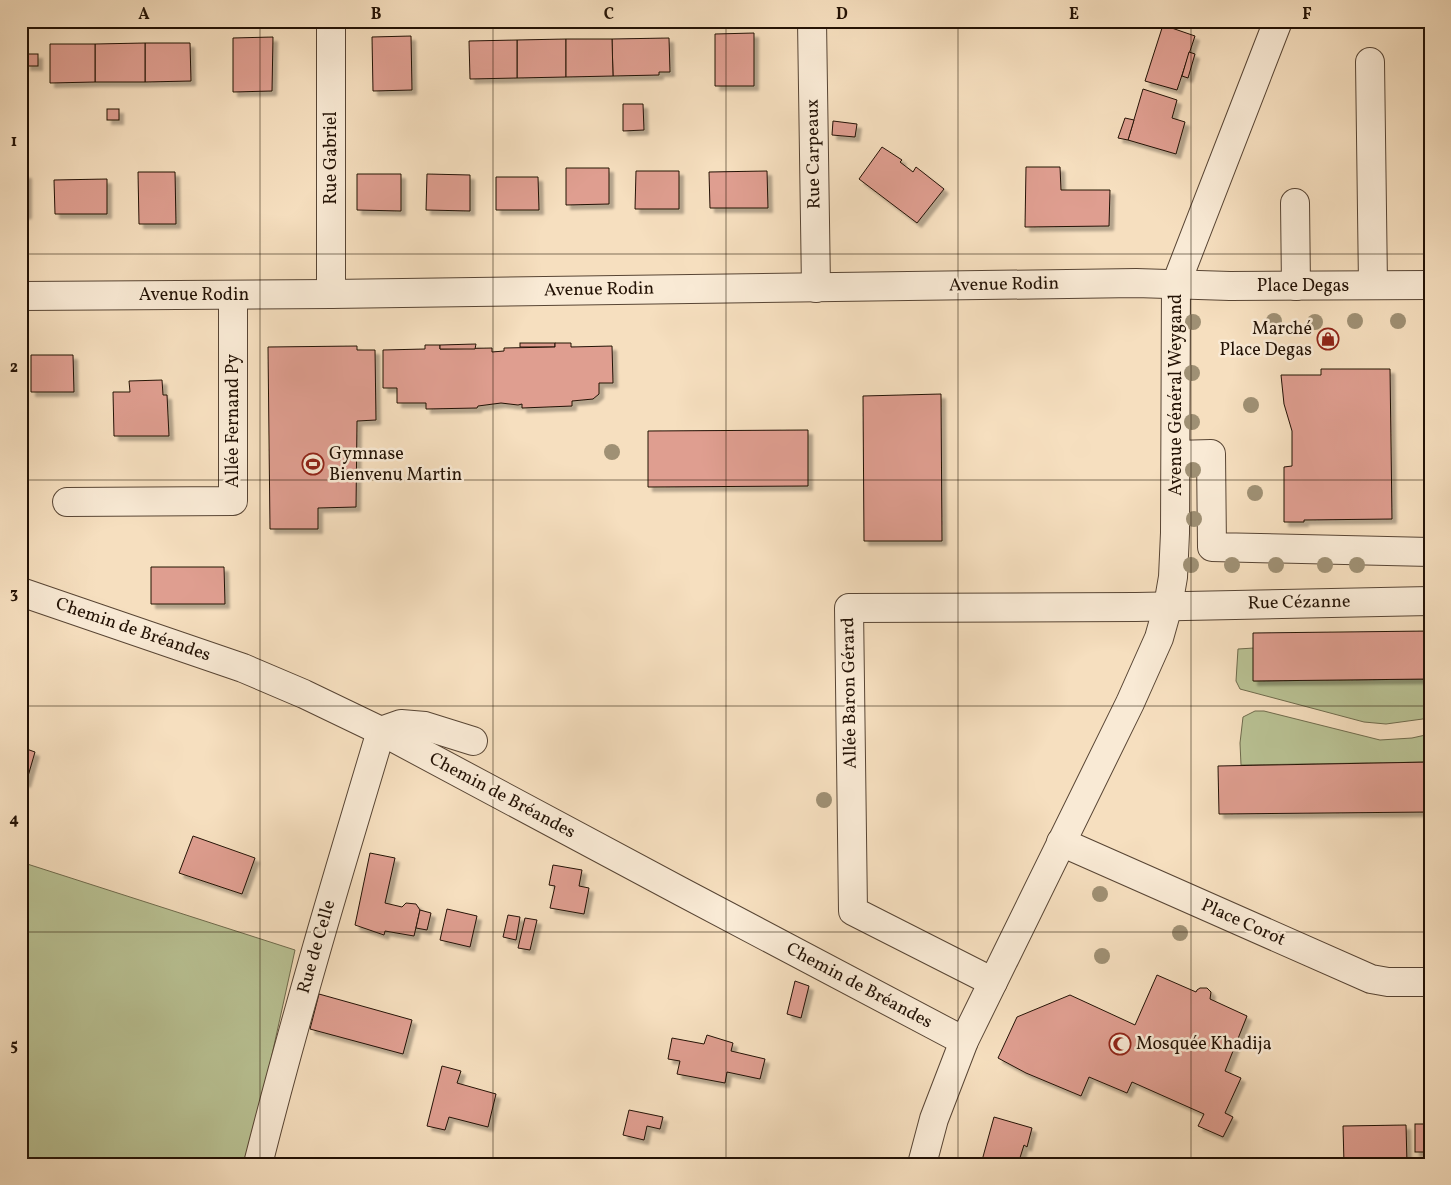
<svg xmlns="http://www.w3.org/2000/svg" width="1451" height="1185" viewBox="0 0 1451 1185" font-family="Vollkorn,serif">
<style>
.green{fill:#b9c294;stroke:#6e6a4c}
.building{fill:#df9e90;stroke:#231205;filter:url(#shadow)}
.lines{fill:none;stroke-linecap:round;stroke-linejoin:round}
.minor-casing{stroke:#584534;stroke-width:30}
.minor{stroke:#f9ead5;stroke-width:28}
.tree{fill:#9f9074}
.grid{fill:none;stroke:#231205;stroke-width:1;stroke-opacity:0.55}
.labels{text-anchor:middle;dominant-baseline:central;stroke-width:5;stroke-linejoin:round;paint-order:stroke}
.street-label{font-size:18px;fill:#231205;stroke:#f9ead5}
.poi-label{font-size:18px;fill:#231205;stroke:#f9ead5;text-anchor:start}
.neatline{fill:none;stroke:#231205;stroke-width:2}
.grid-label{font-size:16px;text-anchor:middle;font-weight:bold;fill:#231205}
</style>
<defs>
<filter id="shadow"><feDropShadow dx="4.5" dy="4.5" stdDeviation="1" flood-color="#0004"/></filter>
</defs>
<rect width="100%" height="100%" fill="#f6dfbf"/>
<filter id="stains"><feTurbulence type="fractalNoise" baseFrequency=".004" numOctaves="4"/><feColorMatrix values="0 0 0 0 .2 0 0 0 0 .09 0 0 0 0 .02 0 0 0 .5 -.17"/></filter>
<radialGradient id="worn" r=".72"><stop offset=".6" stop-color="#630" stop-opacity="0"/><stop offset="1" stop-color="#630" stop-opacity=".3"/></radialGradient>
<g class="green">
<polygon points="1254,648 1254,681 1430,679 1430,718 1386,724 1364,722 1240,689 1236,681 1238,649"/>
<polygon points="1255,711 1264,711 1380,740 1412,738 1430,734 1430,762 1241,765 1240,743 1243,717"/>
<polygon points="21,862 295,950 248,1164 21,1164"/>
</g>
<g class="building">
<polygon points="1163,25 1195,36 1177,90 1145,81"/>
<polygon points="754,33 754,86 715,86 715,34"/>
<polygon points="411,36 412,90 373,91 372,37"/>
<polygon points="273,37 272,91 233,92 233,38"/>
<polygon points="669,38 670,72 659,72 659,75 613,76 612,39"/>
<polygon points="566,39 566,77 517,78 517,40"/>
<polygon points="566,39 612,39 613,76 566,77"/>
<polygon points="517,40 517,78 470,79 469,41"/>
<polygon points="145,43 190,43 191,81 145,82"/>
<polygon points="145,43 145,82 95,82 95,44"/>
<polygon points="50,44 95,44 95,82 50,83"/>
<polygon points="1189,52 1195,54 1188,78 1182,76"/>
<rect x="26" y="54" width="12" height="12"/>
<polygon points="1143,89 1177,100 1172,118 1185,122 1176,154 1128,140"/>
<polygon points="623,104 643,104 644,130 623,131"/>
<rect x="107" y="109" width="12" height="11"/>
<polygon points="1125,118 1134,120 1128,140 1118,138"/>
<polygon points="833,121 857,124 855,137 832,135"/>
<polygon points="882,147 902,160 900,162 913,172 916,167 944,189 917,223 859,179"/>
<polygon points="1026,167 1060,167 1061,190 1110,190 1109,226 1025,227"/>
<polygon points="566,168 609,168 609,204 566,205"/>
<polygon points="636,171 679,171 679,209 635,209"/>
<polygon points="767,171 768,208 710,208 709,172"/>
<polygon points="138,172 175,172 176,224 139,224"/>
<polygon points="21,174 27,174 27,214 21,215"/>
<polygon points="357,174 401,174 401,211 357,210"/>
<polygon points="427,174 470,175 470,211 426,210"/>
<polygon points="496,177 538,177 539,210 496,210"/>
<polygon points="107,179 107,214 55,214 54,180"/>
<rect x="520" y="343" width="35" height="4"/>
<polygon points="555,343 571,343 571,347 612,346 613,383 599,383 599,394 593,399 572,401 572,406 522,408 522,404 518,405 501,403 478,406 477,408 426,409 426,403 397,403 397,388 383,388 383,350 425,349 425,345 440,345 440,349 492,348 492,352 504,351 504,348 555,347"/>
<polygon points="476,344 475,349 440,349 440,345"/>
<polygon points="357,346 357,350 375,350 376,420 357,421 356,507 318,508 318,529 270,529 268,347"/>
<polygon points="31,355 73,355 74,392 31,392"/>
<polygon points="1321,369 1390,369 1392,519 1304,520 1304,522 1284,522 1284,467 1292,466 1292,431 1284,404 1281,375 1321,375"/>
<polygon points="162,380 163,395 167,395 169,436 114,436 113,392 130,392 129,381"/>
<polygon points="941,394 942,541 864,541 863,396"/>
<polygon points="808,430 808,486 648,487 648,431"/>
<polygon points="151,567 224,567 225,604 151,604"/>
<polygon points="1430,631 1430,679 1253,681 1253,633"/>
<polygon points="21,747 35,752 26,783 21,781"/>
<polygon points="1430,762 1430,812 1219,814 1218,766"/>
<polygon points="193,836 255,858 242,894 179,873"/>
<polygon points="370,853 395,858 385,903 402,907 406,903 416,904 420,910 414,936 385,931 384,935 355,925"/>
<polygon points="553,865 582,870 579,886 589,888 584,914 550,908 555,886 549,885"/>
<polygon points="447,909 477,916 470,947 440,940"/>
<polygon points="420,910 431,913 427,930 416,928"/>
<polygon points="508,915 520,917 516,940 503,937"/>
<polygon points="525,918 537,920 530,950 518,948"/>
<polygon points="1157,975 1196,992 1197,990 1200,988 1207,988 1211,992 1210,999 1247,1016 1225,1071 1241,1078 1225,1113 1233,1117 1223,1137 1198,1126 1204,1114 1132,1082 1127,1093 1089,1077 1081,1096 1026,1073 998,1058 1017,1017 1070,995 1135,1025"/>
<polygon points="795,981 809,986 801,1018 787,1014"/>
<polygon points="319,994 412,1020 403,1054 310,1029"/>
<polygon points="707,1035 733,1043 731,1051 765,1059 760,1079 727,1072 725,1083 677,1074 680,1061 668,1059 672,1038 704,1044"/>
<polygon points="442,1066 461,1071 457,1083 496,1094 488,1127 449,1117 445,1130 427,1126"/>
<polygon points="629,1110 663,1117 660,1129 647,1126 644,1140 623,1135"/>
<polygon points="994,1117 1032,1128 1027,1147 1024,1145 1018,1164 981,1164"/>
<rect x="1415" y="1124" width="15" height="28"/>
<polygon points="1406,1125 1407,1164 1344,1164 1343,1126"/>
</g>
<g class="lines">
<g class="minor-casing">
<g id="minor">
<polyline points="331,21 331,294"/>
<polyline points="812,21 816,288"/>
<polyline points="1370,62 1373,285"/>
<polyline points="1295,203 1296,286"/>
<polyline points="21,296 331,294 1136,283 1230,286 1430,285"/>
<polyline points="1176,455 1211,454 1212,547 1430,552"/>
<polyline points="67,502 233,501 233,295"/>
<polyline points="21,592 243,668 304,694 381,731 682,892 964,1041"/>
<polyline points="381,731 401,724 425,726 473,741"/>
<polyline points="1061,842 1371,979 1388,982 1430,982"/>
<polyline points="993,982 853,911 849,608 1136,607 1430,601"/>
<path d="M258 1164C295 1018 338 874 381 731"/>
<polyline points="922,1164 934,1119 964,1041 1130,703 1159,638 1168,606 1173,577 1175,533 1176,284 1278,21"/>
</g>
</g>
<use href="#minor" class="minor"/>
</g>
<g class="tree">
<circle cx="1274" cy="321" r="8"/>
<circle cx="1355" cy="321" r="8"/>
<circle cx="1398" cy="321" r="8"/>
<circle cx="1193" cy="322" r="8"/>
<circle cx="1315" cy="322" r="8"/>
<circle cx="1192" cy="373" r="8"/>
<circle cx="1251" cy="405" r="8"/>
<circle cx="1192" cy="422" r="8"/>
<circle cx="612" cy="452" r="8"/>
<circle cx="1193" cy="470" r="8"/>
<circle cx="1255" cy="493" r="8"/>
<circle cx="1194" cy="519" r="8"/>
<circle cx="1191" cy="565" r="8"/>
<circle cx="1232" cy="565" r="8"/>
<circle cx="1276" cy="565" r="8"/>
<circle cx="1325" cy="565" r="8"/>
<circle cx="1357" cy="565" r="8"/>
<circle cx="824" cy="800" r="8"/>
<circle cx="1100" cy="894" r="8"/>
<circle cx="1180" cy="933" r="8"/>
<circle cx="1102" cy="956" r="8"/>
</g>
<path class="grid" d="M260 21V1164M493 21V1164M726 21V1164M958 21V1164M1191 21V1164M21 254H1430M21 480H1430M21 706H1430M21 932H1430"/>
<defs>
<g id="shop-ring" transform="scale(1.125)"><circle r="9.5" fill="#f9ead5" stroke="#8f2418" stroke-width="1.5"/><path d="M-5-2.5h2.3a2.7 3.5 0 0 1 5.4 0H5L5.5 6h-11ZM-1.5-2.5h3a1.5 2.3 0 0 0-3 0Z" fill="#8f2418"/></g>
<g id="stadium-ring" transform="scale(1.125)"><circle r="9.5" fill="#f9ead5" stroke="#8f2418" stroke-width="1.5"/><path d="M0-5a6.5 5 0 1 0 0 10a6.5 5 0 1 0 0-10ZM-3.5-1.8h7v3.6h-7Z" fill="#8f2418"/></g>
<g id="mosque-ring" transform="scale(1.125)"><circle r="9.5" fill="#f9ead5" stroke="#8f2418" stroke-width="1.5"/><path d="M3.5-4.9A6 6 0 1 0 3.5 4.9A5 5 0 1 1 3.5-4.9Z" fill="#8f2418"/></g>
</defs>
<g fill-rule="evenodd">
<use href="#shop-ring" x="1328" y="339"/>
<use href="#stadium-ring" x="313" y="464"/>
<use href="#mosque-ring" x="1120" y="1044"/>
</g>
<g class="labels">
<g class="street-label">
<text transform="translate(814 154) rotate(-91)">Rue Carpeaux</text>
<text transform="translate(331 158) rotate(-90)">Rue Gabriel</text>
<text transform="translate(1004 285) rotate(-1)">Avenue Rodin</text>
<text x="1303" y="286">Place Degas</text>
<text transform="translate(599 290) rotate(-1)">Avenue Rodin</text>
<text x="194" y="295">Avenue Rodin</text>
<text transform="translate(1176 395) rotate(-90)">Avenue Général Weygand</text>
<text transform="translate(233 421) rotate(-90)">Allée Fernand Py</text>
<text transform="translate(1299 603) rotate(-1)">Rue Cézanne</text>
<text transform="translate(133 630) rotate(19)">Chemin de Bréandes</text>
<text transform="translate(850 693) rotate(-91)">Allée Baron Gérard</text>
<text transform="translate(502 796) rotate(28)">Chemin de Bréandes</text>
<text transform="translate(1243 923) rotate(24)">Place Corot</text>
<text transform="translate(317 947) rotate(-74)">Rue de Celle</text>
<text transform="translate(859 986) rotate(28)">Chemin de Bréandes</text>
</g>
<g class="poi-label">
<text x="1312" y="329" text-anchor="end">Marché<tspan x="1312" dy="21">Place Degas</tspan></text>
<text x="329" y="454">Gymnase<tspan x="329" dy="21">Bienvenu Martin</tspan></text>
<text x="1136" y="1044">Mosquée Khadija</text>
</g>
</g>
<rect width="1451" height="1185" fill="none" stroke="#f6dfbf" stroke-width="55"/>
<rect x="28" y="28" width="1396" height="1130" class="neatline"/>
<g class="grid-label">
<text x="144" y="19">A</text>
<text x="376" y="19">B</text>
<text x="609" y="19">C</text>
<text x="842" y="19">D</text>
<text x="1074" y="19">E</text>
<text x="1307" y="19">F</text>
<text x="14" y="146">1</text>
<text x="14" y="372">2</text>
<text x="14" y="598">3</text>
<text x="14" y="824">4</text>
<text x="14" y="1050">5</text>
</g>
<rect width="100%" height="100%" filter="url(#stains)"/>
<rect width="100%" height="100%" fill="url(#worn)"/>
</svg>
